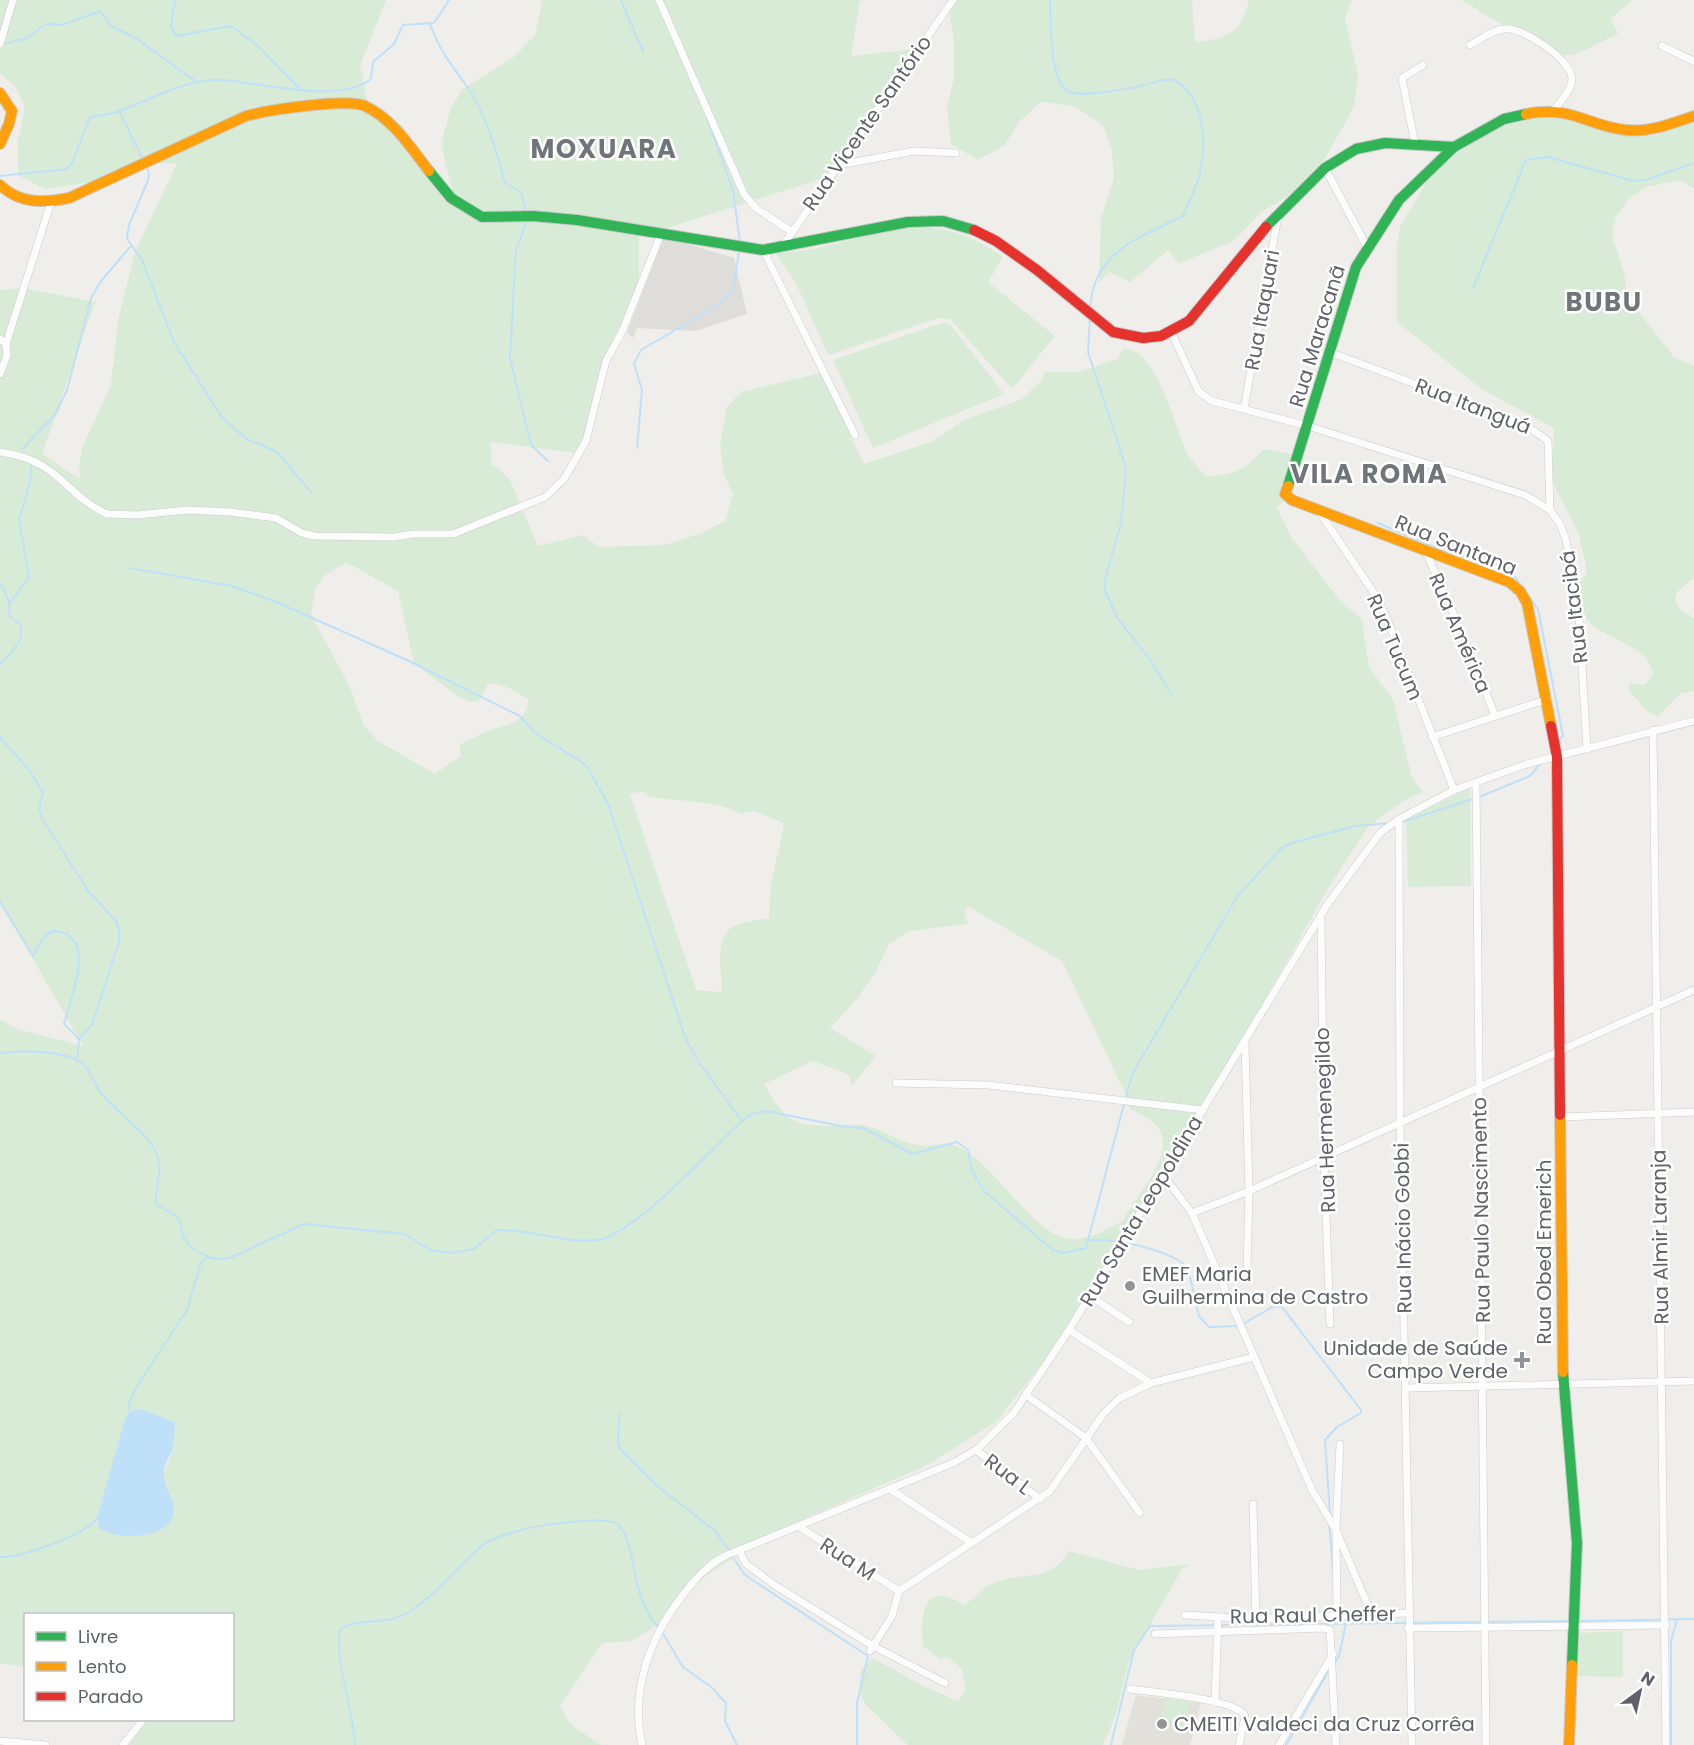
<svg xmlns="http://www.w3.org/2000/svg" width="1694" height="1745" viewBox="0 0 1694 1745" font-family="Poppins,sans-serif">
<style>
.industrial{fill:#dfddda}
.education{fill:#e2e0da}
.green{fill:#d8ebd6;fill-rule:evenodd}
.water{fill:#bfe0f9}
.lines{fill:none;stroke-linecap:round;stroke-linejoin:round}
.stream{stroke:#bfe0f9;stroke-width:2}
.street-casing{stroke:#cbcccc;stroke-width:8}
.fast-casing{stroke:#cacacb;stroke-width:12}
.slow-casing{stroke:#cacacb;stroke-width:12}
.jam-casing{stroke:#cacacb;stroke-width:12}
.street{stroke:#fdfcfc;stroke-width:7}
.fast{stroke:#30b455;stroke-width:10}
.slow{stroke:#ff9f0a;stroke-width:10}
.jam{stroke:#e5322d;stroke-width:10}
.poi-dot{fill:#919496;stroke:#fff;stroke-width:2}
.labels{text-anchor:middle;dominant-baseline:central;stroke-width:5;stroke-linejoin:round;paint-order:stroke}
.street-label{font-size:20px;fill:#5f6368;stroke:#fff}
.poi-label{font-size:20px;fill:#5f6368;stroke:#fff;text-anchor:start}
.district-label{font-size:26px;font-weight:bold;letter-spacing:1.5px;fill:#70757a;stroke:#fff}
</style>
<rect width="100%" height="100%" fill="#efeeea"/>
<polygon class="industrial" points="664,237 734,258 747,314 696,331 637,328 633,338 627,333"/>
<polygon class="education" points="1136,1695 1201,1703 1190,1745 1122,1745"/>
<g class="green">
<path d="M0 0H386L360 66 367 100 403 126 412 143 452 189 441 144 451 107 463 89 514 57 535 35 543 0H860L851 56 915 49 824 178 639 237V285L603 361 590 417 577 453 491 442V466L494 465 510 480 538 546 583 535 599 547 666 545 702 533 725 521 733 494 724 475 720 446 727 407 741 392 821 373 864 464 931 442 964 420 1022 399 1043 379 1045 372H1079L1118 359 1122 350C1155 340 1177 434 1188 455 1193 463 1201 470 1207 477 1235 474 1245 470 1264 449L1292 454 1282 503 1277 508 1291 537 1338 598 1362 620 1369 667 1393 700 1412 778 1423 792 1406 799 1369 826 1330 885 1234 1054 1066 1333 996 1422 927 1465 790 1525 748 1548 686 1589 656 1626 631 1641 602 1643 560 1706 570 1724 601 1745H129L147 1720H232V1614H26L25 1667 0 1663V1019L16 1029 83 1046 0 902V290L23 288 95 302 42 454 81 480 79 466 83 446 111 385 118 320 135 252 177 163 143 164 85 183 45 189 18 175V139L25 108 16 88 0 73ZM346 562 398 591 414 663 457 696 470 702 479 701 488 684C504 683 515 691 528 699 528 722 510 724 491 730 481 734 470 740 460 744L461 756 435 774 378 741 364 726 349 685 311 615 315 590 324 576ZM642 791 649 797C680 802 714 799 741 814L754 811 784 823 771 885 769 918C761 920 737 923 732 927 714 940 722 973 722 992L696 990 630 794ZM967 906 1062 961 1130 1103V1109C1138 1113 1150 1118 1157 1126 1175 1149 1148 1181 1136 1200 1131 1206 1126 1218 1120 1222 1108 1230 1084 1241 1069 1239 1033 1235 989 1156 954 1145 943 1141 934 1146 923 1146 903 1144 886 1132 867 1126 859 1124 848 1126 840 1126 796 1127 785 1123 764 1084L813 1061 848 1074 852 1085 876 1056 830 1028 857 999 876 971 889 944 909 931 968 924 965 915ZM135 1409 143 1410 175 1422C174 1430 175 1439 173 1447 168 1472 157 1469 172 1497L99 1528 97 1517 124 1422 127 1415Z"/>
<path d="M947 0H1192L1195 42C1227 39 1241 33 1249 0H1352L1345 17 1358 75 1354 107 1324 160 1297 190 1260 213 1234 241 1179 263 1168 250 1130 282 1110 272 1099 282 1101 218 1114 178 1112 151 1103 125 1074 106 1041 102 1020 121 1004 146 978 160 951 144 947 106 954 79V41Z"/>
<polygon points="1461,0 1633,0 1611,18 1618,34 1574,55 1554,56"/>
<path d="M1535 113 1594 125 1622 134 1653 136 1694 121V189L1681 180 1646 187 1629 199 1616 216 1612 235 1625 276 1627 297 1674 357 1694 366V578L1677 592 1675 600 1680 609 1694 619V691L1681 693 1657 717 1645 709 1628 689 1630 683 1645 685 1653 674C1651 645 1598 638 1586 617 1580 608 1580 595 1578 585L1587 572 1579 535 1551 479 1554 428 1483 390 1397 322V244L1400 227 1432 173 1492 128Z"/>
<path d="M905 227C948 227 968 233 1003 257L988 282 1055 336 1012 389 950 319 938 318 828 355 796 283 776 254 813 249Z"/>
<polygon points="941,323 949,323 1004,394 873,448 833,360"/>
<polygon points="1470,788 1471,886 1408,887 1406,819"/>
<path d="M1069 1551 1138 1570 1190 1564 1182 1569 1129 1661 1115 1717 1103 1745H908L866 1705 860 1693 861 1670 873 1658 921 1685 958 1701 966 1690 962 1669 947 1657 940 1659 923 1646C920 1613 923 1580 965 1605 975 1597 986 1585 999 1581 1029 1571 1050 1583 1069 1551Z"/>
<polygon points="1623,1631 1623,1677 1576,1676 1579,1633"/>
<polygon points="1165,1698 1191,1702 1185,1725 1166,1720 1166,1717 1161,1716"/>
</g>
<path class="water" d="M135 1409 143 1410 175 1422C174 1431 175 1441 172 1450 169 1459 163 1465 164 1476 165 1490 177 1500 173 1515 168 1540 115 1540 99 1528L97 1517 124 1422 127 1415Z"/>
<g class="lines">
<g class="stream">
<polyline points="175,0 171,27 176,36 231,26 258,46 301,90"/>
<polyline points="621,0 643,51"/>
<path d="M1050 0C1051 20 1048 85 1071 92 1083 97 1117 90 1131 88 1144 85 1159 80 1172 79 1206 95 1207 146 1199 177 1195 190 1189 203 1183 216 1138 238 1093 252 1090 309"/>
<path d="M430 24C440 52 452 65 468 88 487 116 496 151 505 183L521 192 527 214"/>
<polyline points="3,44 27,38 46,24 62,25 100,11 111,26 137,39 195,81"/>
<polyline points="120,112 143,160"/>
<polyline points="707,118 733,190 740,242"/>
<polyline points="146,165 149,174 148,180 129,225 127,239 142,260 174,342 221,416 245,438 277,452 311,492"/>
<path d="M0 176 67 169 72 163 90 117C99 115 109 115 117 112 151 100 183 79 221 80 260 82 338 105 371 79L373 62 394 44 403 25 434 23 449 0"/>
<polyline points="528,219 516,249 510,358 531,445 548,461"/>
<polyline points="1473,288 1526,160 1547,157 1634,181 1649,179 1694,163"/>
<polyline points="1090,318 1088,352 1126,468 1121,523 1105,580 1105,591 1118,619 1151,661 1171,694"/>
<polyline points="637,448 642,390 634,364 641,350 718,305 733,291 739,251"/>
<polyline points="22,449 55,415 67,390 91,298 101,281 131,246"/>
<polyline points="1378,523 1455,556 1501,565 1510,570 1538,609 1563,736 1557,742"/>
<polyline points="130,568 232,586 274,601 409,661 520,716 534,732 586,765 608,804 685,1037 698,1061 742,1121"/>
<path d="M0 583 9 602 10 617 20 624C26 641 11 652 0 664"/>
<polyline points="9,604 29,577 19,520 30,483 31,466"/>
<polyline points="0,737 29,770 43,792 39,809 42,819 89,892 116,921 119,930 119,941 92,1025 79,1039 77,1061"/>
<polyline points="1479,797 1530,776 1541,763"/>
<polyline points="1402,822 1473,799"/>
<path d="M0 902 33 956 41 941 51 931C101 931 70 998 64 1024L79 1039"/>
<path d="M0 1053C24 1051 49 1050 73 1058 90 1064 91 1080 101 1093 117 1115 150 1131 158 1158 163 1173 154 1189 156 1204 163 1210 174 1212 179 1220 183 1225 180 1232 184 1238 195 1254 214 1263 232 1257L304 1224 404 1234 431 1250 451 1253 474 1249 497 1230C530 1229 565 1244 598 1240 634 1234 712 1149 742 1121L752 1114 766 1111 841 1126 863 1128 913 1154 957 1142 968 1150 972 1171 984 1191 1053 1250 1064 1253 1086 1248 1132 1074 1237 897 1280 849 1292 843 1355 826 1390 823"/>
<path d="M1088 1240C1113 1238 1170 1249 1188 1268L1199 1316 1209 1327 1240 1326 1274 1306 1282 1307 1361 1410V1413L1337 1427 1325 1440 1330 1514"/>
<polyline points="619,1414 618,1443 622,1451 656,1485 715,1531 730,1551"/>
<polyline points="130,1415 129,1404 137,1386 187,1310 201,1262 208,1258"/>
<polyline points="1329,1523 1333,1568"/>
<polyline points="732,1556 745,1575 868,1656 857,1703 857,1745"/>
<path d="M0 1557C19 1559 87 1534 97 1518"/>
<polyline points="1578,1621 1694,1619"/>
<polyline points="662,1632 683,1667 711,1687 726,1703 725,1721 737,1745"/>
<polyline points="1335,1663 1339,1656 1346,1623"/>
<path d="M355 1745C355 1718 332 1648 341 1629 355 1618 385 1626 407 1613 436 1596 457 1566 483 1545 505 1528 590 1515 617 1523 640 1548 627 1594 659 1628"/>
<polyline points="1111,1745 1134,1650 1150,1626 1569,1621"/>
<polyline points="1286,1745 1329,1670"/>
<polyline points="1671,1745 1671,1641 1677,1620"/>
</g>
<g class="street-casing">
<g id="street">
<polyline points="659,0 744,194 756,208 792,232"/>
<polyline points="0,44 13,0"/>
<path d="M1470 45C1481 39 1492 30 1504 29 1522 26 1572 60 1572 79 1572 90 1559 103 1553 111"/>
<polyline points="1662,46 1694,61"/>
<polyline points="1415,144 1402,78 1423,65"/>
<polyline points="839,165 914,151 956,153"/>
<polyline points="1325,168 1367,247"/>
<polyline points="782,247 953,0"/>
<polyline points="763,250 855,435"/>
<polyline points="1172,334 1199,392 1212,401 1308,426 1525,495 1550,510 1560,524 1566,540 1579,617 1587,749"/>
<polyline points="0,339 6,344 7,355 0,374"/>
<polyline points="6,344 51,202"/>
<polyline points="1329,352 1526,425 1548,441 1550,510"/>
<polyline points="1244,409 1278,216"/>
<path d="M0 452C61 461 62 493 107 514L137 515 187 510 230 512 276 518 302 533 314 536 395 537 413 534H453L545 497 564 479 586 441 606 361 622 332 661 234"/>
<polyline points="1320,513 1374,593 1385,614 1454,790"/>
<polyline points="1425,550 1464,637 1495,716"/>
<polyline points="1653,730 1666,1745"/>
<polyline points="1432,737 1548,699"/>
<polyline points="1476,783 1486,1745"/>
<polyline points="1399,819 1400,1121 1412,1745"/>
<polyline points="1321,919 1324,1156 1330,1324"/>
<polyline points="1245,1042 1249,1191 1247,1271"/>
<polyline points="896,1083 988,1085 1203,1110"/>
<polyline points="1562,1117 1694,1112"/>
<polyline points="1163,1175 1192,1213 1312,1490 1336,1530 1371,1613"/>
<polyline points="1192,1213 1249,1191 1694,990"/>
<polyline points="1090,1296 1129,1322"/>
<polyline points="1069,1330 1151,1383"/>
<polyline points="1407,1388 1694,1381"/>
<polyline points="1026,1395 1086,1438 1140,1513"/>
<polyline points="976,1450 1040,1499"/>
<polyline points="890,1489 972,1543"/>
<polyline points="1253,1504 1256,1619"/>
<polyline points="798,1526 899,1591"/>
<polyline points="739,1550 746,1564 776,1586 873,1646 945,1683"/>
<polyline points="899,1591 1050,1491 1104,1413 1120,1398 1151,1383 1254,1357"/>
<polyline points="1185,1615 1256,1619 1408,1613"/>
<polyline points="1337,1615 1336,1530 1340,1444"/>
<polyline points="1408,1628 1666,1625"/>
<polyline points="1155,1634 1323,1628 1330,1630 1336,1745"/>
<polyline points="870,1651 892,1616 899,1591"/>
<path d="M1130 1689C1151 1692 1238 1699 1245 1716L1239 1745"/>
<polyline points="1215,1702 1218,1617"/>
<polyline points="0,1741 46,1745"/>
<polyline points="123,1745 143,1720"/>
<path d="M642 1745C630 1690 650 1637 683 1595 696 1578 708 1564 727 1555L953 1463 976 1450 1013 1414 1069 1330 1327 905 1380 833 1399 819 1454 790 1527 764 1694 721"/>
<polyline points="1279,1745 1333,1654"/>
</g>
</g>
<g class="fast-casing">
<g id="fast">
<polyline points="429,171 451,198 482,217 533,216 577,220 763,250 908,222 943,221 974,230"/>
<polyline points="1266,227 1325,168 1356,149 1385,143 1454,147 1504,119 1526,114"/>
<polyline points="1288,486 1356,267 1399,200 1454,147"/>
<polyline points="1563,1372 1577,1543 1572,1665"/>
</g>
</g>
<g class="slow-casing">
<g id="slow">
<polyline points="0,93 12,111 9,124 0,144"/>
<path d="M1526 114C1572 105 1587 126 1626 130 1649 133 1673 123 1694 116"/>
<path d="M0 185C20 204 44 203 69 198L246 116C268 110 345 98 365 106 393 119 411 148 429 171"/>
<polyline points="1288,486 1285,494 1292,500 1509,582 1520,591 1527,603 1551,726"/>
<polyline points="1560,1115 1563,1372"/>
<polyline points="1569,1745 1572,1665"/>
</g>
</g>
<g class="jam-casing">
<g id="jam">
<polyline points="974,230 996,241 1037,270 1113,332 1143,338 1161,336 1189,321 1266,227"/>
<polyline points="1551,726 1557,757 1560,1115"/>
</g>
</g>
<use href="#street" class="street"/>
<use href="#fast" class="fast"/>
<use href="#slow" class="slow"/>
<use href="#jam" class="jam"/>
</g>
<g class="poi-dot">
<circle cx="1130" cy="1286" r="6"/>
<path d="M1519 1351h6v6h6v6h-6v6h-6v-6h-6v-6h6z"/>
<circle cx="1162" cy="1724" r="6"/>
</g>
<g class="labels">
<g class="street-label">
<text transform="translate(867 123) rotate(-55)">Rua Vicente Santório</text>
<text transform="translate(1262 310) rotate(-80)">Rua Itaquari</text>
<text transform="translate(1317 336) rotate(-73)">Rua Maracanã</text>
<text transform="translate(1473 406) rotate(21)">Rua Itanguá</text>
<text transform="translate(1456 545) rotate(22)">Rua Santana</text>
<text transform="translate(1574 607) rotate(-97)">Rua Itacibá</text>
<text transform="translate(1460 633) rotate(67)">Rua América</text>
<text transform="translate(1395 647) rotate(67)">Rua Tucum</text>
<text transform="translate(1325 1120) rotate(-92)">Rua Hermenegildo</text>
<text transform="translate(1481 1210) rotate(-91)">Rua Paulo Nascimento</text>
<text transform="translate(1141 1211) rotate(-59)">Rua Santa Leopoldina</text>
<text transform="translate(1403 1228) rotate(-91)">Rua Inácio Gobbi</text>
<text transform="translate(1660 1237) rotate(-91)">Rua Almir Laranja</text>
<text transform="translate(1544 1252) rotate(-90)">Rua Obed Emerich</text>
<text transform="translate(1008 1474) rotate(37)">Rua L</text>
<text transform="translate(848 1559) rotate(33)">Rua M</text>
<text transform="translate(1313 1615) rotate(-1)">Rua Raul Cheffer</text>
</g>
<g class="poi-label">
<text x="1142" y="1274">EMEF Maria<tspan x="1142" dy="23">Guilhermina de Castro</tspan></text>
<text x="1508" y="1348" text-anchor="end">Unidade de Saúde<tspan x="1508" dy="23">Campo Verde</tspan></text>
<text x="1174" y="1724">CMEITI Valdeci da Cruz Corrêa</text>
</g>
<g class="district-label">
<text x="604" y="149">MOXUARA</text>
<text x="1604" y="302">BUBU</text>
<text x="1369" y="474">VILA ROMA</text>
</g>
</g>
<rect x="24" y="1613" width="210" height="108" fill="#ffffff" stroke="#bfc1c3" stroke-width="1.5"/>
<rect x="36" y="1632" width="30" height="9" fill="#30b455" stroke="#bfc1c3" stroke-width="1.5"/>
<text x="78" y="1643" font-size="18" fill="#5f6368">Livre</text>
<rect x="36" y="1662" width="30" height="9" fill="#ff9f0a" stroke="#bfc1c3" stroke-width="1.5"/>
<text x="78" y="1673" font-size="18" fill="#5f6368">Lento</text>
<rect x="36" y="1692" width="30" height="9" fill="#e5322d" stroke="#bfc1c3" stroke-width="1.5"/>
<text x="78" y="1703" font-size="18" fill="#5f6368">Parado</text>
<g transform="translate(1640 1691) rotate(33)" stroke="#ffffff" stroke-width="4.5" paint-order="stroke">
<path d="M0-4.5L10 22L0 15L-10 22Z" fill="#5f6368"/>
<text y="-9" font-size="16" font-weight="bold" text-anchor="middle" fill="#5f6368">N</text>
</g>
</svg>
